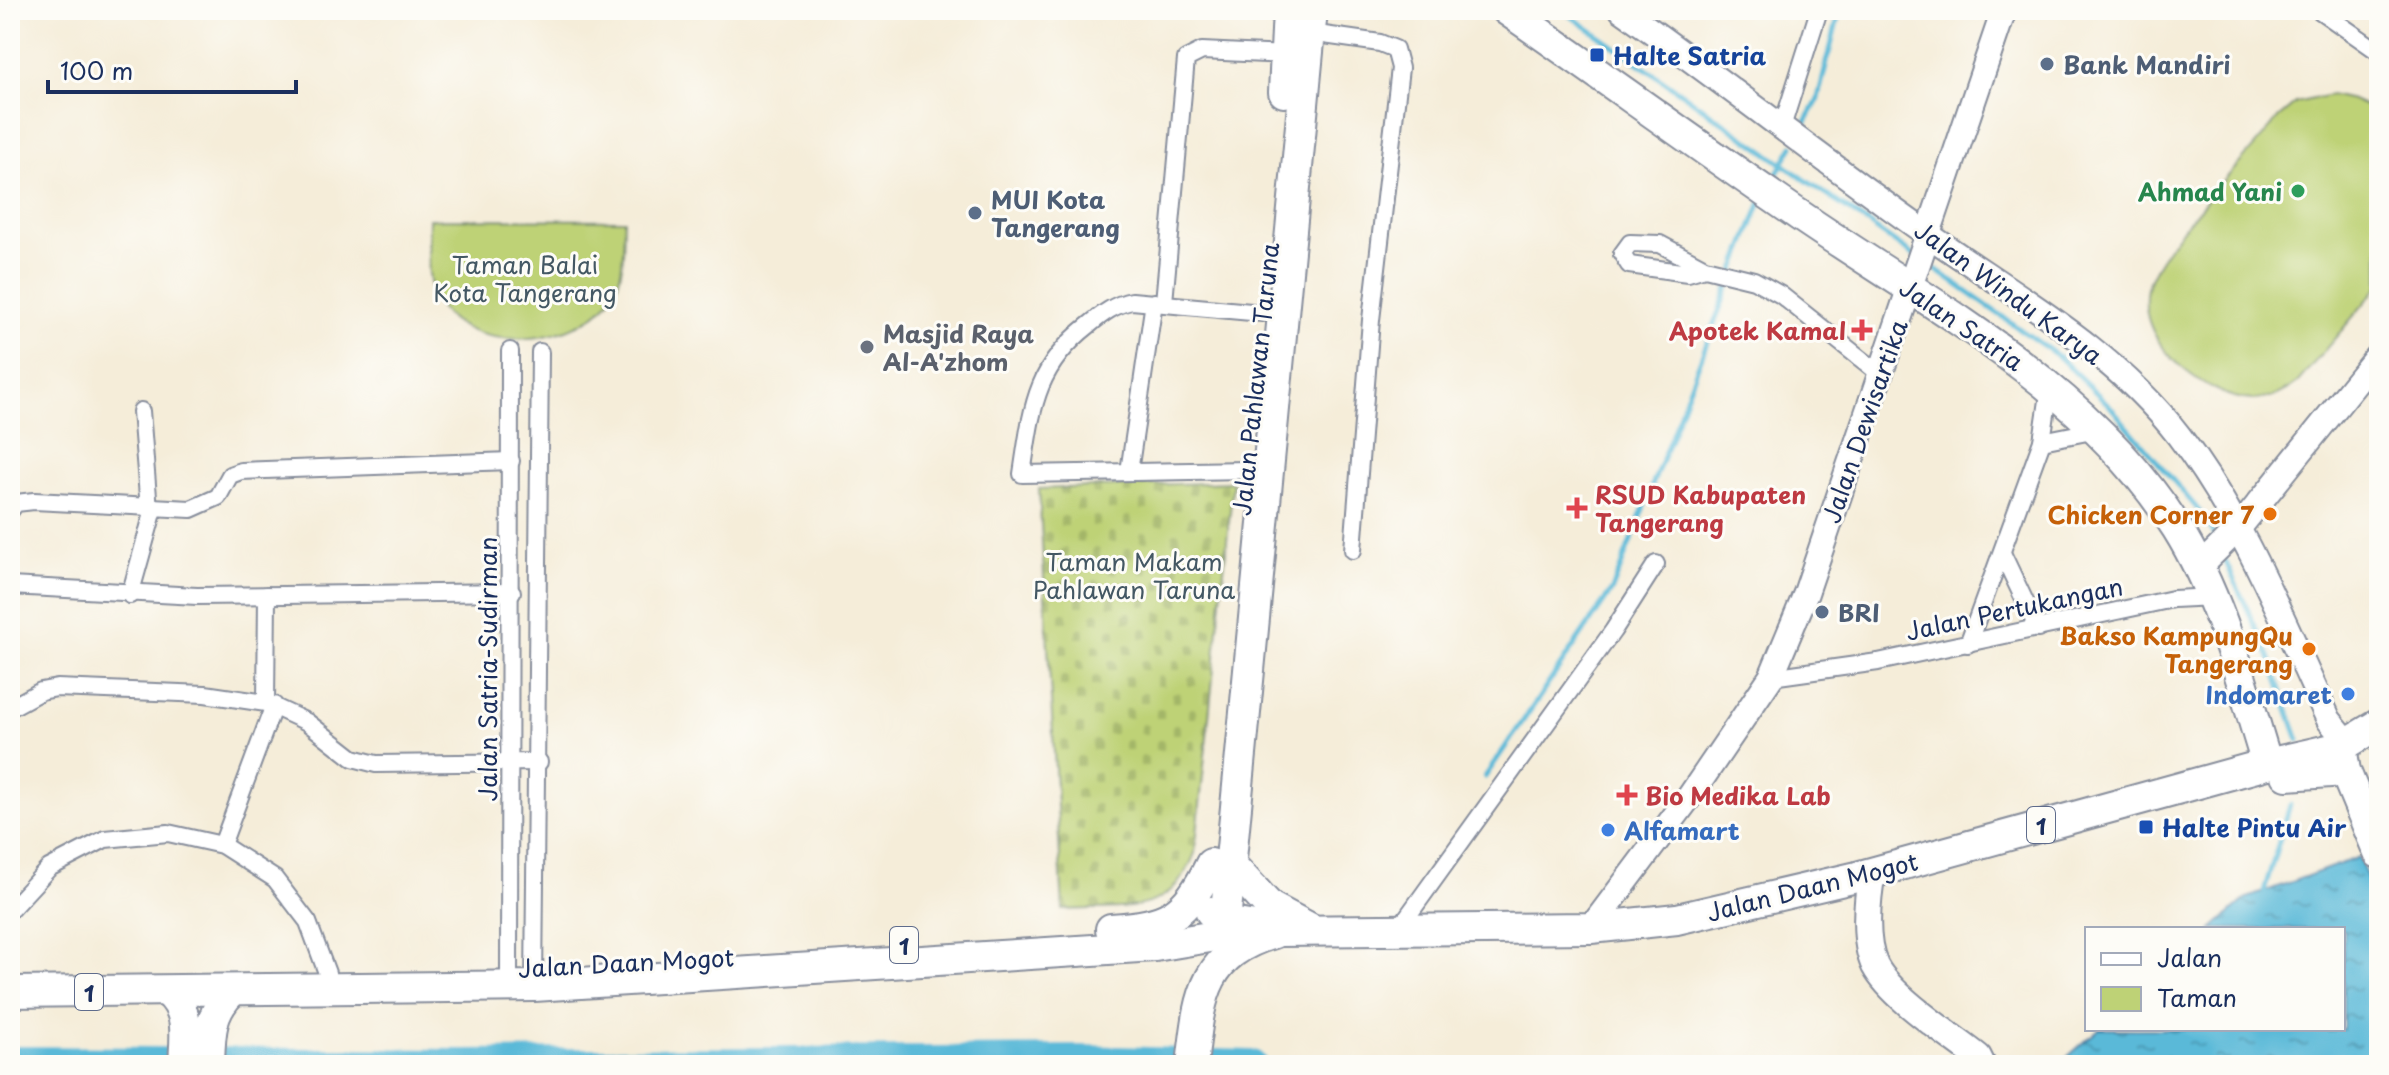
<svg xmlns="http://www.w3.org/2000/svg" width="2389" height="1075" viewBox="0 0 2389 1075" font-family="'Playpen Sans',sans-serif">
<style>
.green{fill:#bed276;stroke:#6c806a;stroke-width:2}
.cemetery{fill:url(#cemetery-stones);stroke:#6c806a;stroke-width:2}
.water{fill:url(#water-ripples);stroke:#3a749b;stroke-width:2}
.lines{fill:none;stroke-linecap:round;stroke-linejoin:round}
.stream{stroke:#5ab9d8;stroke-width:5}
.river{stroke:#5ab9d8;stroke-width:30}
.street-casing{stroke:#888e9c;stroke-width:20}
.secondary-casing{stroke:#888e9c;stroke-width:28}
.primary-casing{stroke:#888e9c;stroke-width:30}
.highway-casing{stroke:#888e9c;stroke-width:34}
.street{stroke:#fff;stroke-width:16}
.secondary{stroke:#fff;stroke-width:24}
.primary{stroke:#fff;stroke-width:26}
.highway{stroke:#fff;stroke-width:30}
.transit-dot{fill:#1a4fb4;stroke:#fdfcf7;stroke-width:3}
.service-dot{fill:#5c6f8a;stroke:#fdfcf7;stroke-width:3}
.leisure-dot{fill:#2e9e5b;stroke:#fdfcf7;stroke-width:3}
.health-dot{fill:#e0444e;stroke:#fdfcf7;stroke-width:3}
.worship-dot{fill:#6b7280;stroke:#fdfcf7;stroke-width:3}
.food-dot{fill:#e8710a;stroke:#fdfcf7;stroke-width:3}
.shop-dot{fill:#3f7fe0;stroke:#fdfcf7;stroke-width:3}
.labels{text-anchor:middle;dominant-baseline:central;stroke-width:6;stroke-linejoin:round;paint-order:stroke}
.shield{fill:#fdfcf7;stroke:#5f6c8c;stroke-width:2}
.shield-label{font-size:22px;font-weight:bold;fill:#1b2f5e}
.transit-label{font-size:24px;font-weight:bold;fill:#164399;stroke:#fdfcf7;text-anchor:start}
.service-label{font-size:24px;font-weight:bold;fill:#4e5e75;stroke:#fdfcf7;text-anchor:start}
.leisure-label{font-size:24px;font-weight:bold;fill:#27864d;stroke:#fdfcf7;text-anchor:end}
.park-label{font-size:24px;fill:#445864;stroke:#fdfcf7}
.street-label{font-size:24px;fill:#1b2f5e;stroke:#fdfcf7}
.health-label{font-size:24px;font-weight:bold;fill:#be3a42;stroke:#fdfcf7;text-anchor:start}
.worship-label{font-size:24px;font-weight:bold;fill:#5b616d;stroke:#fdfcf7;text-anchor:start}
.food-label{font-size:24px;font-weight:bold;fill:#c56008;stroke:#fdfcf7;text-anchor:end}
.shop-label{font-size:24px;font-weight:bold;fill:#366cbe;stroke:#fdfcf7;text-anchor:end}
</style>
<defs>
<pattern id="cemetery-stones" width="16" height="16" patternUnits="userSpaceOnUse" patternTransform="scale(2)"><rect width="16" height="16" fill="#bed276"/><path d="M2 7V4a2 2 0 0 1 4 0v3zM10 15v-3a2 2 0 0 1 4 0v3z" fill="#a3b568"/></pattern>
<pattern id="water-ripples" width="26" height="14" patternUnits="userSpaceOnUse" patternTransform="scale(2)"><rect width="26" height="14" fill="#5ab9d8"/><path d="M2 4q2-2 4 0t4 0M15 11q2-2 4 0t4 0" fill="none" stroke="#4a97b2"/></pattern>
</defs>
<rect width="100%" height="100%" fill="#fdfcf7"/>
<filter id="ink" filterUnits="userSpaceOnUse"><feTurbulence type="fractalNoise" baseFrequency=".0125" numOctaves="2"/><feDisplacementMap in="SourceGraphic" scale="16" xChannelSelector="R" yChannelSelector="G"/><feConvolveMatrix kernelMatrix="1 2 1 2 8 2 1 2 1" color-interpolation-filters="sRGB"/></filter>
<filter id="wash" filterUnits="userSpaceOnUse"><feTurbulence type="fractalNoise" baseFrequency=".006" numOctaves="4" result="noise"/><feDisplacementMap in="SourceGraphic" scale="32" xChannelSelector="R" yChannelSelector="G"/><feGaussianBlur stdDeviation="1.8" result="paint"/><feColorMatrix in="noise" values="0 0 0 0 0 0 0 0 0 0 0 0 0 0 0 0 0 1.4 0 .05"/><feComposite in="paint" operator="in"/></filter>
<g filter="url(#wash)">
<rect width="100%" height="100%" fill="#f5edd9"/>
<g class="green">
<path d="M2330 95 2352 100 2379 112V286L2298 382C2270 404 2246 405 2214 389 2178 370 2138 333 2147 288 2155 248 2249 157 2278 118L2296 103Z"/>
<path d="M429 219 624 220C623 243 625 271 614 293 585 346 470 357 438 304 424 282 429 245 429 219Z"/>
</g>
<path class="cemetery" d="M1233 482 1195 853C1170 919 1123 906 1063 910L1039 489Z"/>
<polygon class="water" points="2359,857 2379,908 2379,1065 2058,1065 2099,1029 2343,1029 2343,929 2212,929 2247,898"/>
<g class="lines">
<g class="stream">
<polyline points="1562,10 1913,255"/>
<polyline points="1799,134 1817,102 1840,10"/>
<polyline points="1772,182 1793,146"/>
<polyline points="1925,262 2058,356 2109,405 2206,519 2216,540"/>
<polyline points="2223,556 2269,656 2299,740"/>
<polyline points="1485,777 1612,590 1761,202"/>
<polyline points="2264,891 2290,805"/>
</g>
<polyline class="river" points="10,1061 463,1064 1081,1060 1252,1065"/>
</g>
</g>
<g filter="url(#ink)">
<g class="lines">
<g class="street-casing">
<g id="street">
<polyline points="2319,10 2379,52"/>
<polyline points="1310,33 1380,43 1395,49 1400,68 1371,320 1353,550"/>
<polyline points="1782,127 1819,10"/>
<polyline points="1705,268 1660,244 1630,243 1622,254 1629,265 1688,273 1705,268 1754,280 1781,295 1875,370 1879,380"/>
<polyline points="1164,302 1186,59 1202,51 1287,55"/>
<polyline points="141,411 149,509"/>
<polyline points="2042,441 2097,430"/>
<path d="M1247 470 1022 474C1032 409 1034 368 1089 325 1102 314 1115 304 1132 301L1262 313"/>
<polyline points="1129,472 1154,302"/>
<polyline points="10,511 16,503 34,501 191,509 218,497 230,475 241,471 511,461"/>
<polyline points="2003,555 2038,629"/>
<polyline points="10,586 197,596 512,592"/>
<polyline points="130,595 154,509"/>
<polyline points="1968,644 2042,441 2050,387"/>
<polyline points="1771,677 1878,662 2173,599 2214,597"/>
<polyline points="266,703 267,595"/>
<polyline points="10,708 41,691 57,688 205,694 266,703 307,722 353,758 376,764 539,762"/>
<polyline points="222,845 274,705"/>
<polyline points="10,910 49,868 105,839 168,833 222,845 275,879 308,922 327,973"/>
<polyline points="1397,931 1613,631 1656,564"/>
<polyline points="534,986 540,352"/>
<polyline points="509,987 510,351"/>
</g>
</g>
<g class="secondary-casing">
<g id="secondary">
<path d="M1622 10C1726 83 1826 163 1930 236 2017 297 2113 350 2179 436 2244 521 2284 624 2329 720L2348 743"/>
<polyline points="2199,567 2239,528 2379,354"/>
<polyline points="1591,928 1690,796 1771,677 1806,593 2004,10"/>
</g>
</g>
<g class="primary-casing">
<path id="primary" d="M1872 873C1867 899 1863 941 1875 966 1892 998 1949 1034 1978 1057L1982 1065"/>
</g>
<g class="highway-casing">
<g id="highway">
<path d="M1507 10C1605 78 1701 148 1799 215 1935 308 2086 385 2177 528 2222 600 2242 684 2267 764"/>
<polyline points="1284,92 1288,10"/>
<polyline points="2342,753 2345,771 2379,853"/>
<polyline points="2287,775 2345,771"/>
<polyline points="1233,867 1270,907 1309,928"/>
<polyline points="1211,912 1225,922 1279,931 1591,928 1677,919 1857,877 2267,764 2341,747 2379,724"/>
<path d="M1111 929C1168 925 1185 917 1211 864"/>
<polyline points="10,992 534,986 1155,946 1209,937 1225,922 1312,10"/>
<path d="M168 992C191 1012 185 1037 184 1065"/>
<path d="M209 1065C210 1035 209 1013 232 991"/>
<path d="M1192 1065C1200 999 1201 954 1274 933"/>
</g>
</g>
<use href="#street" class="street"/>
<use href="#secondary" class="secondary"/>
<use href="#primary" class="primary"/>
<use href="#highway" class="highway"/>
</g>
</g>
<g class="transit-dot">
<rect x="1589" y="47" width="16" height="16" rx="4"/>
<rect x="2138" y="819" width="16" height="16" rx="4"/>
</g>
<g class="service-dot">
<circle cx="2047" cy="64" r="8"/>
<circle cx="975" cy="213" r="8"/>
<circle cx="1822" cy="612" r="8"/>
</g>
<circle class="leisure-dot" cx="2298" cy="191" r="8"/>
<g class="health-dot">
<path d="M1858 318h8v8h8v8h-8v8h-8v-8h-8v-8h8z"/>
<path d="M1573 496h8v8h8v8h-8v8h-8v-8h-8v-8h8z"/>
<path d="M1623 783h8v8h8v8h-8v8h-8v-8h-8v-8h8z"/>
</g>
<circle class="worship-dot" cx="867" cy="347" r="8"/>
<g class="food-dot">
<circle cx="2270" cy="514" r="8"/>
<circle cx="2309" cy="649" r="8"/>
</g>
<g class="shop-dot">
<circle cx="2348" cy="694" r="8"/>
<circle cx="1608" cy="830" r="8"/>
</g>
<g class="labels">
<g class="shield">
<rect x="2027" y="807" width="28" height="36" rx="6"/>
<rect x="890" y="927" width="28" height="36" rx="6"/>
<rect x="75" y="974" width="28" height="36" rx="6"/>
</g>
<g class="shield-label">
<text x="2041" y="825">1</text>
<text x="904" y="945">1</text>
<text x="89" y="992">1</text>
</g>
<g class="transit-label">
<text x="1613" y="55">Halte Satria</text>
<text x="2162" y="827">Halte Pintu Air</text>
</g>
<g class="service-label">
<text x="2063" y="64">Bank Mandiri</text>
<text x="991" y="199">MUI Kota<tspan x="991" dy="28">Tangerang</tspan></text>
<text x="1838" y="612">BRI</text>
</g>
<g class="leisure-label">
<text x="2282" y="191">Ahmad Yani</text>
</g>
<g class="park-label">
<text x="525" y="264">Taman Balai<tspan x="525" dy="28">Kota Tangerang</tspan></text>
<text x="1134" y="561">Taman Makam<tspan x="1134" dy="28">Pahlawan Taruna</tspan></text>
</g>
<g class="street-label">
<text transform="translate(2009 292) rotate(36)">Jalan Windu Karya</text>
<text transform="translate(1962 324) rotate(34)">Jalan Satria</text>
<text transform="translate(1255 379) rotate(-84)">Jalan Pahlawan Taruna</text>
<text transform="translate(1864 421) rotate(-71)">Jalan Dewisartika</text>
<text transform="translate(2014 608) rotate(-12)">Jalan Pertukangan</text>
<text transform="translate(487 669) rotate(-90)">Jalan Satria-Sudirman</text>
<text transform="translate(1812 886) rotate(-14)">Jalan Daan Mogot</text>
<text transform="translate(626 962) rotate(-3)">Jalan Daan Mogot</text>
</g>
<g class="health-label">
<text x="1846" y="330" text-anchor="end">Apotek Kamal</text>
<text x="1595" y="494">RSUD Kabupaten<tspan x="1595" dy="28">Tangerang</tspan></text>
<text x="1645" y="795">Bio Medika Lab</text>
</g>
<g class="worship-label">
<text x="883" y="333">Masjid Raya<tspan x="883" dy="28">Al-A'zhom</tspan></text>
</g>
<g class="food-label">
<text x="2254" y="514">Chicken Corner 7</text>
<text x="2293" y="635">Bakso KampungQu<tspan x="2293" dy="28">Tangerang</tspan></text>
</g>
<g class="shop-label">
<text x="2332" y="694">Indomaret</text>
<text x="1624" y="830" text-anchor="start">Alfamart</text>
</g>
</g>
<rect width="2389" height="1075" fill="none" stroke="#fdfcf7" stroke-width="40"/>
<rect x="2085" y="927" width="260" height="104" fill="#fdfcf7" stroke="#a3aaba" stroke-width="2"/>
<rect x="2101" y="953" width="40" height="12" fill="#ffffff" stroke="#a3aaba" stroke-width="2"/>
<text x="2157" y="967" font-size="24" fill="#1b2f5e">Jalan</text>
<rect x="2101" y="987" width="40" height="24" fill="#bed276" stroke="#a3aaba" stroke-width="2"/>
<text x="2157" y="1007" font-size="24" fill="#1b2f5e">Taman</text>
<path d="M48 80v12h248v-12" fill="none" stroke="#1b2f5e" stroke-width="4"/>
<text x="60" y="80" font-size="24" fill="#1b2f5e" stroke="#fdfcf7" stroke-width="6" paint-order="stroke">100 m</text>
</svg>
